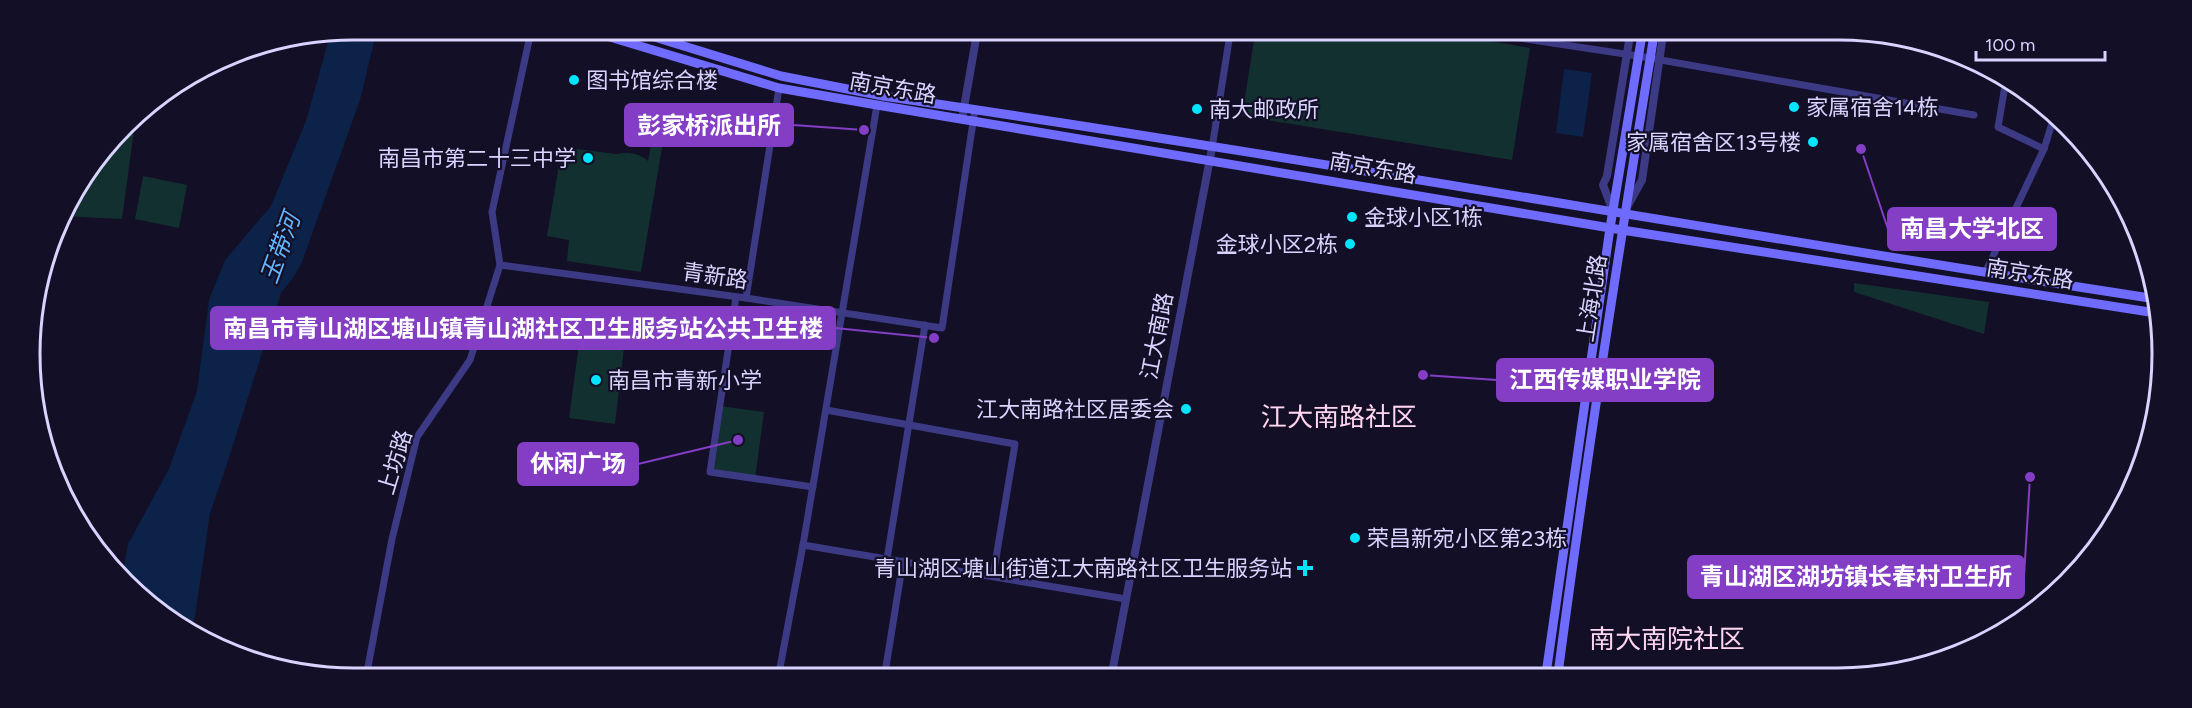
<svg xmlns="http://www.w3.org/2000/svg" width="2192" height="708" viewBox="0 0 2192 708" font-family="Figtree,'Noto Sans SC',sans-serif">
<style>
.green{fill:#12302f}
.water{fill:#0c2248}
.lines{fill:none;stroke-linecap:round;stroke-linejoin:round}
.minor{stroke:#3d3a85;stroke-width:7}
.tertiary{stroke:#3d3a85;stroke-width:8}
.secondary{stroke:#6f6bff;stroke-width:9}
.poi-dot{fill:#00e5ff;stroke:#130f26;stroke-width:2}
.labels{text-anchor:middle;dominant-baseline:central;stroke-width:4.5;stroke-linejoin:round;paint-order:stroke}
.poi-label{font-size:22px;fill:#d9d4ff;stroke:#130f26;text-anchor:start}
.street-label{font-size:22px;fill:#d9d4ff;stroke:#130f26}
.water-label{font-size:24px;font-style:italic;fill:#62b6ff;stroke:#130f26}
.quarter-label{font-size:26px;fill:#ffd6f0;stroke:#130f26}
.rim{fill:none;stroke:#d9d4ff;stroke-width:3}
.leader{fill:none;stroke:#843dc5;stroke-width:2}
.callout-dot{fill:#843dc5;stroke:#130f26;stroke-width:2}
.callout{fill:#843dc5;stroke:#843dc5;stroke-width:2}
.callout-label{font-size:24px;text-anchor:middle;font-weight:bold;fill:#fff}
</style>
<rect width="100%" height="100%" fill="#130f26"/>
<g class="green">
<polygon points="1255,34 1448,34 1530,48 1512,160 1242,116"/>
<polygon points="136,115 122,219 62,216 64,210"/>
<path d="M654 129 665 130 641 272 567 261 569 240 547 236 562 147 616 154C629 152 638 153 648 161Z"/>
<polygon points="143,176 187,185 179,228 135,219"/>
<polygon points="1854,283 1989,302 1984,334 1854,292"/>
<polygon points="585,325 626,331 615,424 569,418 579,344 583,345"/>
<polygon points="720,406 764,412 755,479 710,472"/>
</g>
<g class="water">
<polygon points="354,30 377,30 360,100 302,262 295,275 281,293 226,467 210,513 195,617 190,630 174,624 123,572 128,544 169,469 197,391 209,300 225,260 271,206 306,121 330,35"/>
<polygon points="1564,69 1592,73 1583,137 1556,133"/>
</g>
<g class="lines">
<g class="minor">
<polyline points="1499,35 1638,56 1974,115"/>
<polyline points="2006,80 1998,127 2044,149"/>
<polyline points="877,105 803,545 1126,599"/>
<polyline points="1212,148 1230,34"/>
<polyline points="500,265 746,298 942,328 975,109"/>
<polyline points="1985,273 2044,149 2053,120"/>
<polyline points="736,297 710,472 813,487"/>
<polyline points="746,298 779,88"/>
<polyline points="826,410 1015,444 993,576"/>
<polyline points="887,559 925,325"/>
<polyline points="367,672 392,539 417,437 470,360 500,265 492,212 531,31"/>
<polyline points="779,673 803,545"/>
<polyline points="885,673 903,561"/>
</g>
<g class="tertiary">
<polyline points="962,119 977,33"/>
<polyline points="1627,207 1642,180 1663,35"/>
<polyline points="1613,211 1603,185 1607,176 1630,35"/>
<polyline points="1112,673 1212,148"/>
</g>
<g class="secondary">
<polyline points="590,31 779,88 877,105 1622,230 2156,313"/>
<path d="M635 31 781 76 883 96C1308 158 1731 234 2156 299"/>
<polyline points="1546,674 1610,228 1642,35"/>
<path d="M1558 674C1586 461 1619 248 1654 35"/>
</g>
</g>
<g class="poi-dot">
<circle cx="574" cy="80" r="6"/>
<circle cx="1794" cy="107" r="6"/>
<circle cx="1197" cy="109" r="6"/>
<circle cx="1813" cy="142" r="6"/>
<circle cx="588" cy="158" r="6"/>
<circle cx="1352" cy="217" r="6"/>
<circle cx="1350" cy="244" r="6"/>
<circle cx="596" cy="380" r="6"/>
<circle cx="1186" cy="409" r="6"/>
<circle cx="1355" cy="538" r="6"/>
<path d="M1302 559h6v6h6v6h-6v6h-6v-6h-6v-6h6z"/>
</g>
<g class="labels">
<g class="poi-label">
<text x="586" y="80">图书馆综合楼</text>
<text x="1806" y="107">家属宿舍14栋</text>
<text x="1209" y="109">南大邮政所</text>
<text x="1801" y="142" text-anchor="end">家属宿舍区13号楼</text>
<text x="576" y="158" text-anchor="end">南昌市第二十三中学</text>
<text x="1364" y="217">金球小区1栋</text>
<text x="1338" y="244" text-anchor="end">金球小区2栋</text>
<text x="608" y="380">南昌市青新小学</text>
<text x="1174" y="409" text-anchor="end">江大南路社区居委会</text>
<text x="1367" y="538">荣昌新宛小区第23栋</text>
<text x="1292" y="568" text-anchor="end">青山湖区塘山街道江大南路社区卫生服务站</text>
</g>
<g class="street-label">
<text transform="translate(893 88) rotate(10)">南京东路</text>
<text transform="translate(1373 168) rotate(10)">南京东路</text>
<text transform="translate(2030 274) rotate(9)">南京东路</text>
<text transform="translate(715 276) rotate(8)">青新路</text>
<text transform="translate(1592 298) rotate(-81)">上海北路</text>
<text transform="translate(1157 336) rotate(-79)">江大南路</text>
<text transform="translate(395 462) rotate(-73)">上坊路</text>
</g>
<g class="water-label">
<text transform="translate(280 248) rotate(-70)">玉带河</text>
</g>
<g class="quarter-label">
<text x="1339" y="417">江大南路社区</text>
<text x="1667" y="639">南大南院社区</text>
</g>
</g>
<path d="M0 0H2192V708H0ZM354 40H1838A314 314 0 0 1 2152 354V354A314 314 0 0 1 1838 668H354A314 314 0 0 1 40 354V354A314 314 0 0 1 354 40Z" fill="#130f26" fill-rule="evenodd"/>
<path class="rim" d="M354 40H1838A314 314 0 0 1 2152 354V354A314 314 0 0 1 1838 668H354A314 314 0 0 1 40 354V354A314 314 0 0 1 354 40Z"/>
<path class="leader" d="M864 130L793 125M1861 149L1888 229M934 338L835 328M1423 375L1497 380M738 440L638 464M2030 477L2024 577"/>
<g class="callout-dot">
<circle cx="864" cy="130" r="6"/>
<circle cx="1861" cy="149" r="6"/>
<circle cx="934" cy="338" r="6"/>
<circle cx="1423" cy="375" r="6"/>
<circle cx="738" cy="440" r="6"/>
<circle cx="2030" cy="477" r="6"/>
</g>
<g class="callout">
<rect x="625" y="104" width="168" height="42" rx="6"/>
<rect x="1888" y="208" width="168" height="42" rx="6"/>
<rect x="211" y="307" width="624" height="42" rx="6"/>
<rect x="1497" y="359" width="216" height="42" rx="6"/>
<rect x="518" y="443" width="120" height="42" rx="6"/>
<rect x="1688" y="556" width="336" height="42" rx="6"/>
</g>
<g class="callout-label">
<text x="709" y="134">彭家桥派出所</text>
<text x="1972" y="237">南昌大学北区</text>
<text x="523" y="337">南昌市青山湖区塘山镇青山湖社区卫生服务站公共卫生楼</text>
<text x="1605" y="388">江西传媒职业学院</text>
<text x="578" y="472">休闲广场</text>
<text x="1856" y="585">青山湖区湖坊镇长春村卫生所</text>
</g>
<path d="M1976 51v9h129v-9" fill="none" stroke="#d9d4ff" stroke-width="3"/>
<text x="1985" y="51" font-size="18" fill="#d9d4ff" stroke="#130f26" stroke-width="4.5" paint-order="stroke">100 m</text>
</svg>
